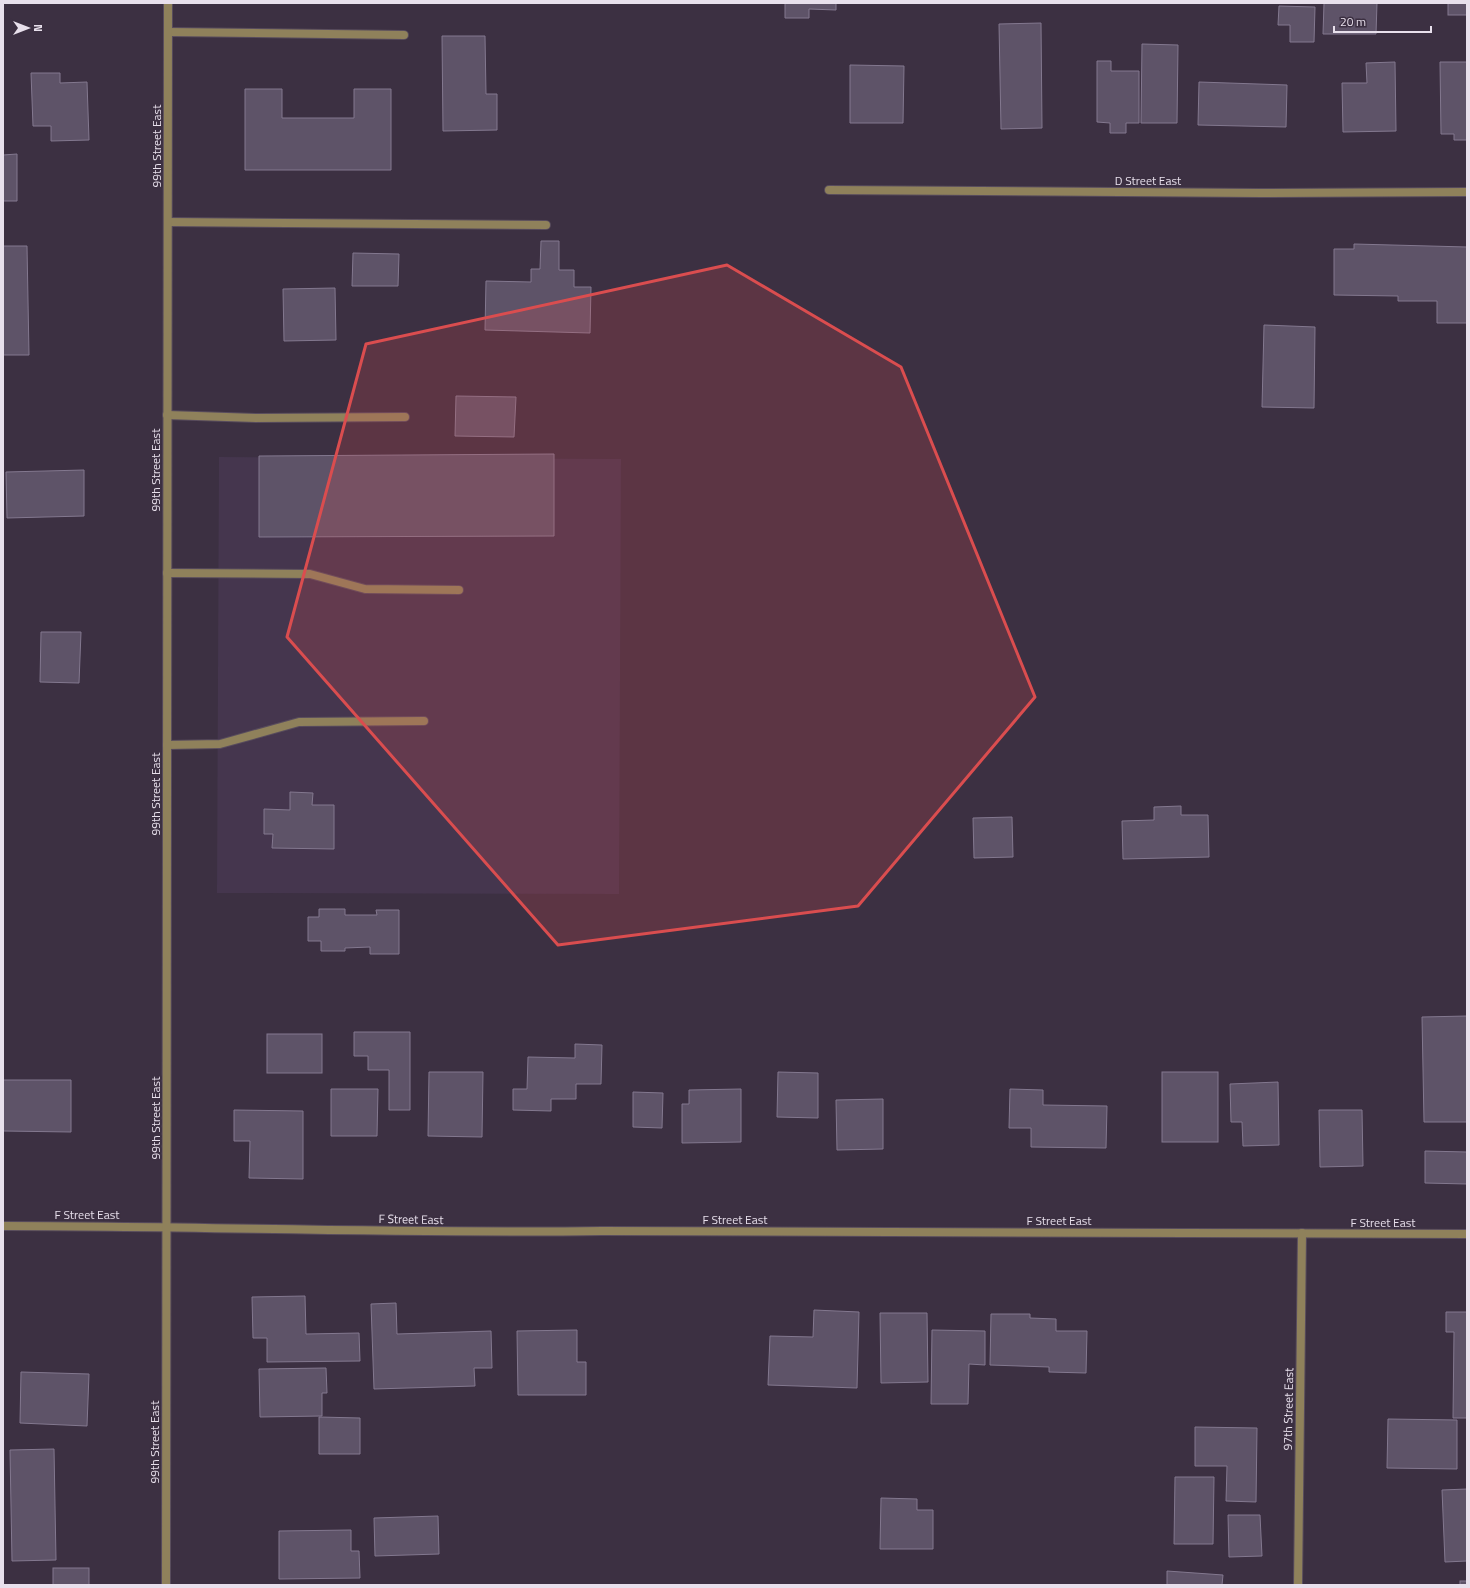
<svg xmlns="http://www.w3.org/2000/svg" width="1470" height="1588" viewBox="0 0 1470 1588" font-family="'Titillium Web',sans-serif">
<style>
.built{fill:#45364e}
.building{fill:#5e5368;stroke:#83788f}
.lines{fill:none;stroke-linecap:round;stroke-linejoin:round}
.service-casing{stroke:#584c5d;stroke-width:10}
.minor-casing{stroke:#584c5d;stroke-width:10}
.tertiary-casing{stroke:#584c5d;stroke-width:10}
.service{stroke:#8f815b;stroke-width:8}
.minor{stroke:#8f815b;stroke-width:8}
.tertiary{stroke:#8f815b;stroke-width:8}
.marked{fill:#da4d4f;fill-opacity:0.2;stroke:#da4d4f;stroke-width:3;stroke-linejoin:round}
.labels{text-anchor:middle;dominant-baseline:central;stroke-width:3.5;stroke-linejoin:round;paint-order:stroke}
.street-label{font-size:12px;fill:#e8e0ec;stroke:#3c3042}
</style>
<rect width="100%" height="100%" fill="#3c3042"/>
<polygon class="built" points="219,457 621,459 619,894 217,893"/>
<g class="building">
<polygon points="785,3 836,3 836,10 809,9 809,18 785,18"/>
<polygon points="1324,3 1377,3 1376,34 1323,34"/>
<rect x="1448" y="3" width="19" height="12"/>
<polygon points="1279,6 1315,7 1314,42 1290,42 1290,25 1278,25"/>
<polygon points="1041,23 1042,128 1001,129 999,24"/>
<polygon points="442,36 485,36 486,94 497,94 497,130 443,131"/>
<polygon points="1142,44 1178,45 1177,123 1141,123"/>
<polygon points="1097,61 1111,61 1111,71 1139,71 1139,123 1126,123 1126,133 1110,133 1110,123 1097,122"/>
<polygon points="1395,62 1396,131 1343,132 1342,83 1367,83 1366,63"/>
<polygon points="1440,62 1467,62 1467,140 1454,140 1454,134 1441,134"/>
<polygon points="850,65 904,66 903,123 850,123"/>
<polygon points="31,73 60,73 60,83 87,82 89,140 51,141 51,126 33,126"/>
<polygon points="1199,82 1287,85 1286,127 1198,125"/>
<polygon points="245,89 282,89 282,118 354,118 354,89 391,89 391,170 245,170"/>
<polygon points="17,154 17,201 3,201 3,155"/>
<polygon points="541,241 559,241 559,270 574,270 574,287 591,287 590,333 485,330 486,281 531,282 531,269 540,269"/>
<polygon points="1354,244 1467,247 1467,323 1437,323 1437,301 1398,301 1398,296 1334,295 1334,249 1354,249"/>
<polygon points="3,246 27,246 29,355 3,355"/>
<polygon points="353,253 399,254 398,286 352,286"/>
<polygon points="335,288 336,340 284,341 283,289"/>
<polygon points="1264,325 1315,327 1314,408 1262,407"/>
<polygon points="456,396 516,397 514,437 455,436"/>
<polygon points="554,454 554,536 259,537 259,456"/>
<polygon points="84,470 84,516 7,518 6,472"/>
<polygon points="41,632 81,632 79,683 40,682"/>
<polygon points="290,792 313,793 312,805 334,805 334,849 272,848 273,834 264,834 264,809 290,810"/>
<polygon points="1181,806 1181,815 1208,815 1209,857 1123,859 1122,821 1154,820 1154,807"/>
<polygon points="1012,817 1013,857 974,858 973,818"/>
<polygon points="319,909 345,909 345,915 377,915 376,910 399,910 399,954 370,954 370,947 345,948 345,951 321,951 321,941 308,941 308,917 319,917"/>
<polygon points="1467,1016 1467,1122 1424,1122 1422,1017"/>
<polygon points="354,1032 410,1032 410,1110 389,1110 389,1070 368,1070 368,1056 354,1056"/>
<rect x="267" y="1034" width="55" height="39"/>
<polygon points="575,1044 602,1045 601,1084 576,1084 576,1099 551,1099 551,1111 513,1110 513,1089 527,1089 528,1057 575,1058"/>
<polygon points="429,1072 483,1072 482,1137 428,1136"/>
<polygon points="778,1072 818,1073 818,1118 777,1117"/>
<rect x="1162" y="1072" width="56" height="70"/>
<polygon points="3,1080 71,1080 71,1132 3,1131"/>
<polygon points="1278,1082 1279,1145 1243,1146 1242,1122 1231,1122 1230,1084"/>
<polygon points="331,1089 378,1089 377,1136 331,1136"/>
<polygon points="741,1089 741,1142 682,1143 682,1104 689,1104 689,1090"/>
<polygon points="1010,1089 1043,1090 1043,1105 1107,1106 1106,1148 1031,1147 1031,1128 1009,1128"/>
<polygon points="633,1092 663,1093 662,1128 633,1127"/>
<polygon points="883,1099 883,1149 837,1150 836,1100"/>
<polygon points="234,1110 303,1111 303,1179 249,1178 250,1141 234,1141"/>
<polygon points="1319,1110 1362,1110 1363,1166 1320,1167"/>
<polygon points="1425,1151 1467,1152 1467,1184 1425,1183"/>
<polygon points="305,1296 306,1334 359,1333 360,1361 267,1362 267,1338 253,1338 252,1297"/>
<polygon points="396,1303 397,1334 491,1331 492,1368 474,1368 475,1386 374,1389 371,1304"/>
<polygon points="814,1310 859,1312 857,1388 768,1385 770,1336 813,1337"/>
<polygon points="1446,1312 1467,1312 1467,1418 1453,1418 1454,1332 1446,1332"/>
<polygon points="880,1313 927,1313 928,1382 881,1383"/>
<polygon points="991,1314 1030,1314 1030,1318 1056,1319 1056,1331 1087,1331 1086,1373 1049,1372 1049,1367 990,1365"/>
<polygon points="577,1330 577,1362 586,1362 586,1395 518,1395 517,1331"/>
<polygon points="932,1330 985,1331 985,1365 969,1364 968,1404 931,1404"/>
<polygon points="326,1368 327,1393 322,1393 322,1416 260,1417 259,1369"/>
<polygon points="21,1372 89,1374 87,1426 20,1423"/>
<polygon points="319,1417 360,1418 360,1454 319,1454"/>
<polygon points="1388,1419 1457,1420 1457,1469 1387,1468"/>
<polygon points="1195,1427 1257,1428 1256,1502 1226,1501 1227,1466 1195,1466"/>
<polygon points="54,1449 56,1560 12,1561 10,1450"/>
<polygon points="1175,1477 1214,1477 1213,1544 1174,1544"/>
<polygon points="1467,1489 1467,1561 1445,1562 1442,1490"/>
<polygon points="881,1498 917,1499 917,1510 933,1510 933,1549 880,1549"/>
<polygon points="1228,1515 1260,1515 1262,1556 1229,1557"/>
<polygon points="438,1516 439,1554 375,1556 374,1518"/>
<polygon points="351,1530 351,1551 359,1551 360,1578 279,1579 279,1531"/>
<rect x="53" y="1568" width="36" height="17"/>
<polygon points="1167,1571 1223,1575 1222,1585 1167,1585"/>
<rect x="1460" y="1581" width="7" height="4"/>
</g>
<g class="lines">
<g class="service-casing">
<g id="service">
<polyline points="168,32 404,35"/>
<polyline points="168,222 546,225"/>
<polyline points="167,415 256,418 405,417"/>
<polyline points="167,573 310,574 365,589 459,590"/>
<polyline points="167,745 220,744 299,722 424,721"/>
</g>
</g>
<g class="minor-casing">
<g id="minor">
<polyline points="829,190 1259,193 1467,192"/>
<path d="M3 1226C203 1226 402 1234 602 1231L1467 1234"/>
<polyline points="1298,1585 1302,1233"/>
</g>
</g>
<g class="tertiary-casing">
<polyline id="tertiary" points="166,1585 168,3"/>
</g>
<use href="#service" class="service"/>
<use href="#minor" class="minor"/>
<use href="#tertiary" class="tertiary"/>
</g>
<path class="marked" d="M727 265 901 367 1035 697 858 906 558 945 287 637 366 344Z"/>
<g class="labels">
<g class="street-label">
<text transform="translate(156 146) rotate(-90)">99th Street East</text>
<text x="1148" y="180">D Street East</text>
<text transform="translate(155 470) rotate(-90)">99th Street East</text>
<text transform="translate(155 794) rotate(-90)">99th Street East</text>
<text transform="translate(155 1118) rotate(-90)">99th Street East</text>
<text x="87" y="1214">F Street East</text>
<text transform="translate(411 1219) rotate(1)">F Street East</text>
<text x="735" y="1219">F Street East</text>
<text x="1059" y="1220">F Street East</text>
<text x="1383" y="1222">F Street East</text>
<text transform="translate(1288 1409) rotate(-89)">97th Street East</text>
<text transform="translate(154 1442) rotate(-90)">99th Street East</text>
</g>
</g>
<rect width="1470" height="1588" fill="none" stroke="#e8e0ec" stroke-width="8"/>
<g transform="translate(28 28) rotate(90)" stroke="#3c3042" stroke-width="3" paint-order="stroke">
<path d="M0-3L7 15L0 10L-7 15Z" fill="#e8e0ec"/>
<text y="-6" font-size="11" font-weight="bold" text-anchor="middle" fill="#e8e0ec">N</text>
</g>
<path d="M1334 26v6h97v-6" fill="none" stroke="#e8e0ec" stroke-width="2"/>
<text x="1340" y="26" font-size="12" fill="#e8e0ec" stroke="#3c3042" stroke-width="3" paint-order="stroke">20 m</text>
</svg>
